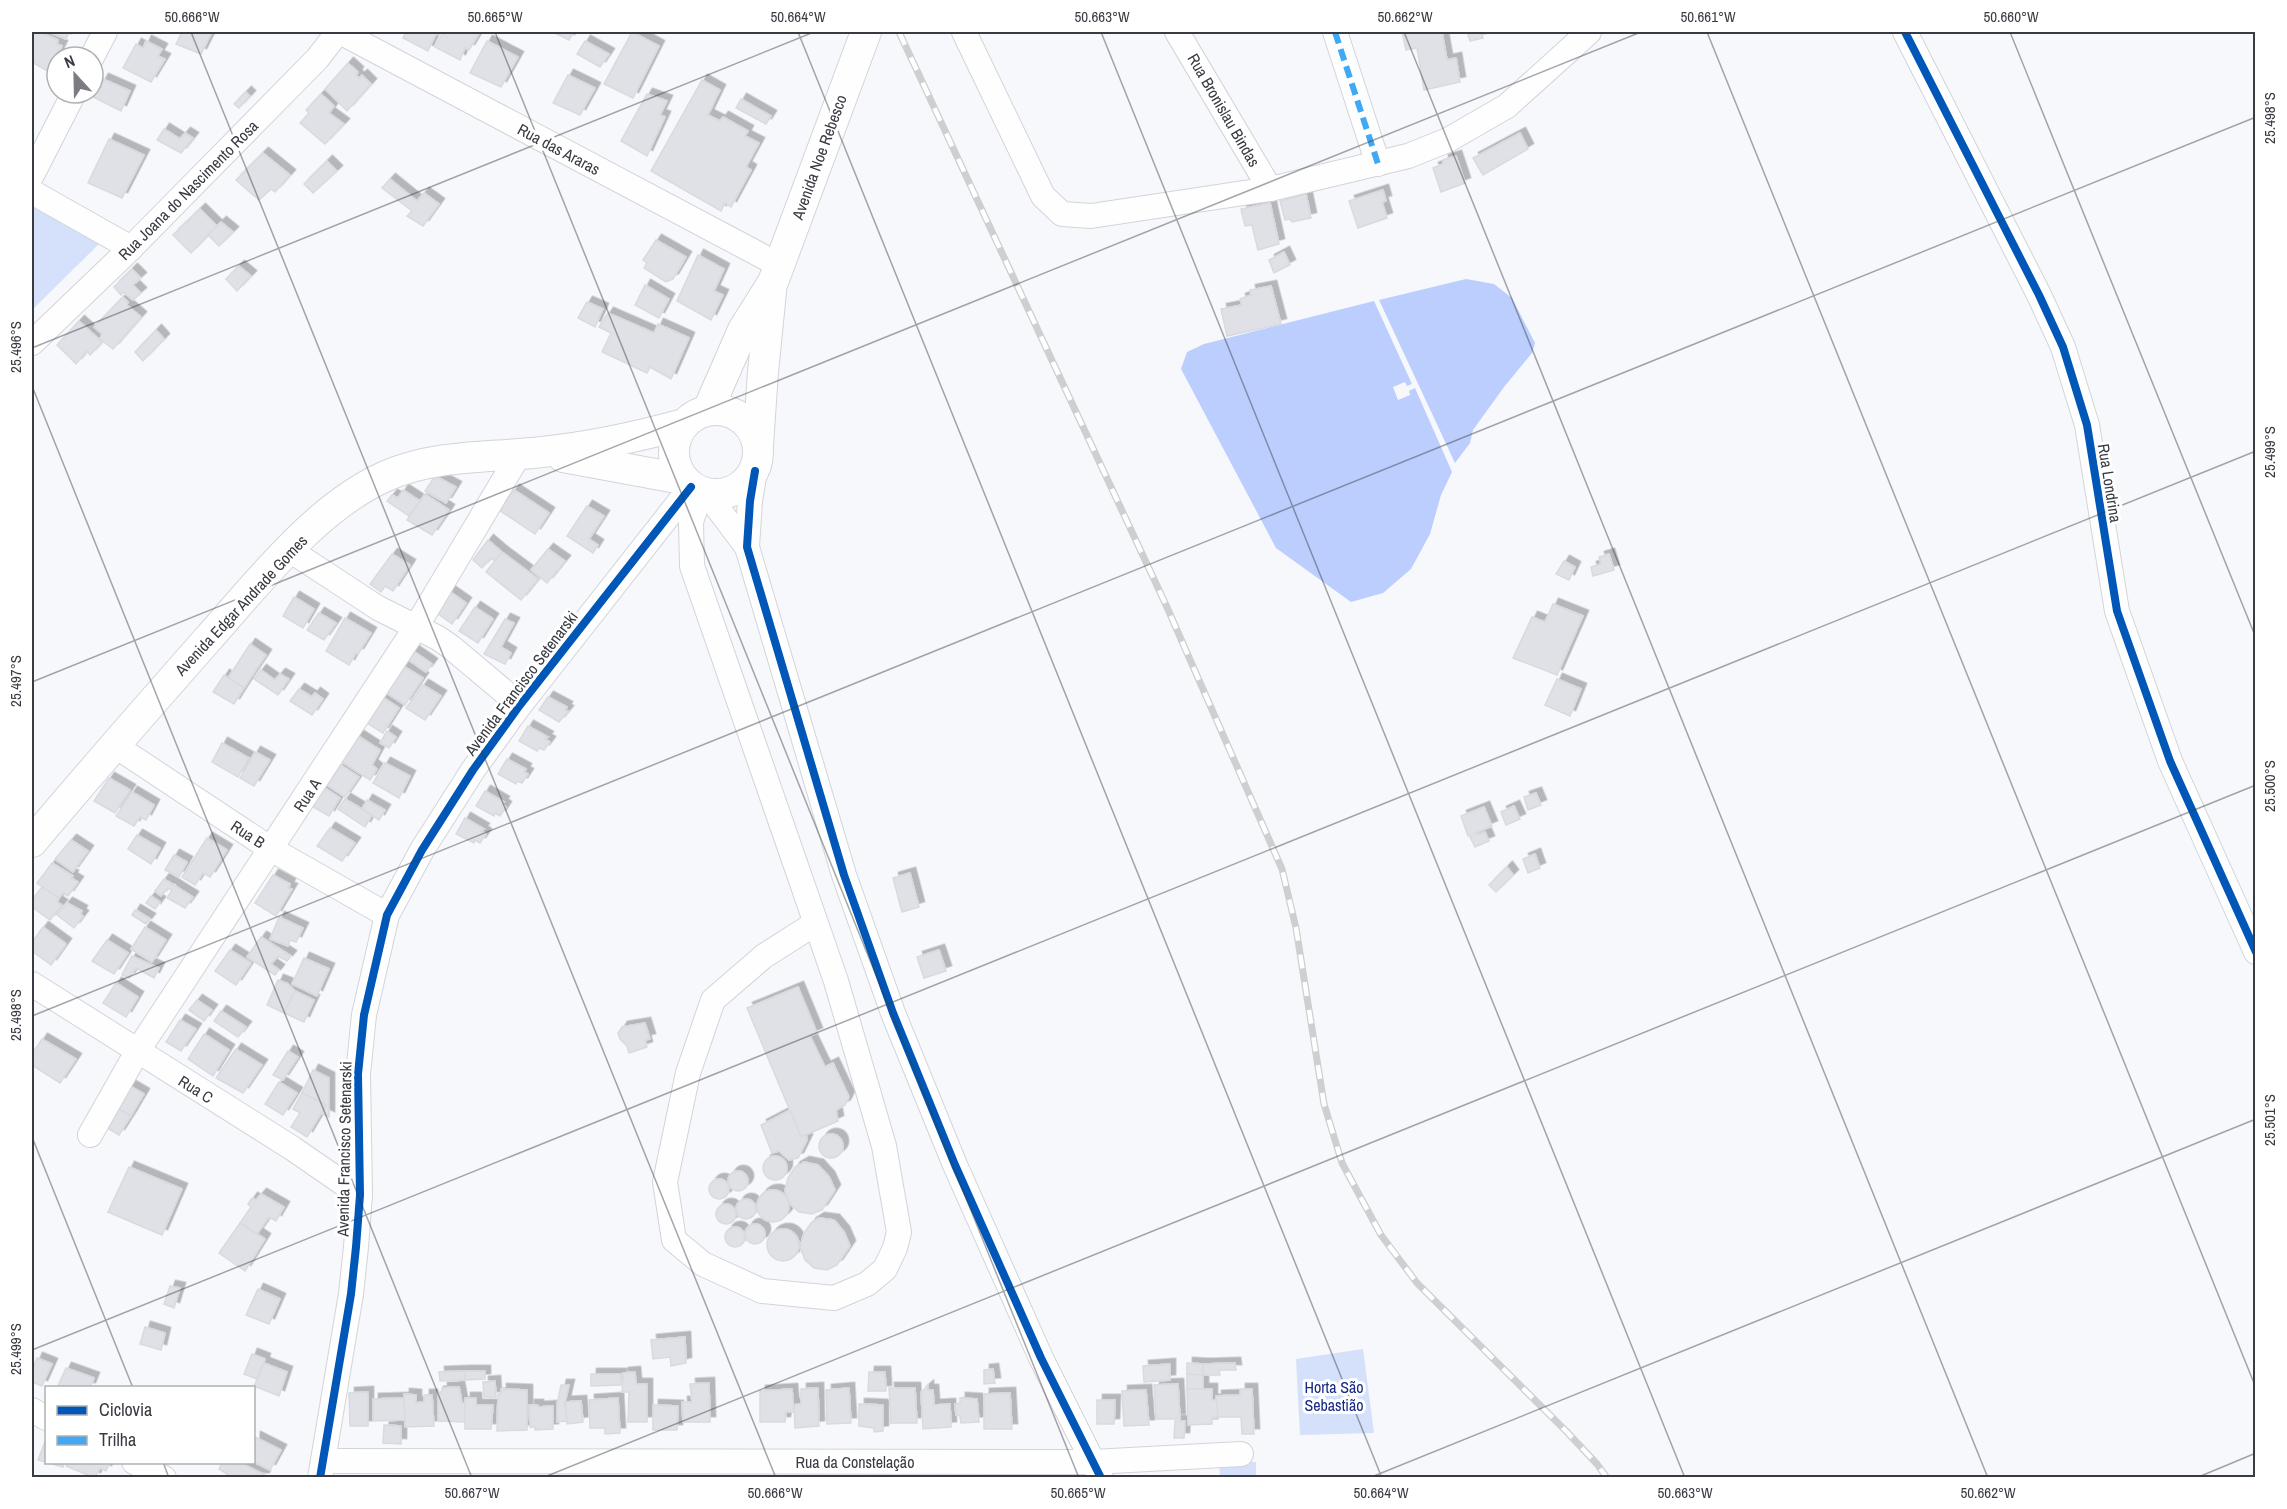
<svg xmlns="http://www.w3.org/2000/svg" width="2287" height="1509" viewBox="0 0 2287 1509" font-family="'Archivo Narrow',sans-serif">
<style>
.green{fill:#d5e0fb}
.water{fill:#bccefd}
.building{fill:#dfe1e7;stroke:#d9dadf;stroke-width:1.5;filter:url(#shadow)}
.lines{fill:none;stroke-linecap:round;stroke-linejoin:round}
.minor-casing{stroke:#d3d4d9;stroke-width:26}
.major-casing{stroke:#d3d4d9;stroke-width:32}
.minor{stroke:#fefeff;stroke-width:24}
.major{stroke:#fefeff;stroke-width:30}
.rail-casing{stroke:#cecfd1;stroke-width:7}
.rail{stroke:#fff;stroke-width:4.5;stroke-dasharray:14;stroke-linecap:butt}
.quiet{stroke:#3fa9f5;stroke-width:6;stroke-dasharray:12 6;stroke-linecap:butt}
.cycleway-casing{stroke:#fff;stroke-width:11}
.cycleway{stroke:#0057b8;stroke-width:8}
.ticks{fill:none;stroke:#383b42;stroke-width:1.5;stroke-opacity:0.45}
.labels{text-anchor:middle;dominant-baseline:central;stroke-width:6;stroke-linejoin:round;paint-order:stroke}
.street-label{font-size:16px;fill:#383b42;stroke:#fff}
.park-label{font-size:16px;fill:#182a85;stroke:#fff}
.neatline{fill:none;stroke:#383b42;stroke-width:2}
.ticks-label{font-size:15px;text-anchor:middle;fill:#383b42}
</style>
<defs>
<filter id="shadow"><feDropShadow dx="5.5" dy="-5.5" stdDeviation="0" flood-color="#0004"/></filter>
</defs>
<rect width="100%" height="100%" fill="#f7f8fc"/>
<g class="green">
<polygon points="32,203 102,241 32,310"/>
<polygon points="1363,1349 1374,1433 1300,1435 1296,1359"/>
<polygon points="1219,1461 1256,1462 1256,1477 1220,1477"/>
</g>
<g class="water">
<polygon points="1466,279 1494,284 1512,298 1535,343 1532,353 1504,387 1473,430 1470,443 1455,463 1379,300"/>
<polygon points="1374,301 1412,384 1407,386 1405,382 1393,387 1398,400 1410,395 1409,391 1415,388 1452,472 1441,495 1430,534 1411,569 1383,593 1351,602 1276,548 1181,369 1187,352 1204,344"/>
</g>
<g class="building">
<polygon points="32,32 38,34 40,32 58,40 57,44 62,46 49,72 32,62"/>
<polygon points="48,32 69,32 66,39"/>
<polygon points="182,32 212,32 201,54 176,44"/>
<polygon points="406,32 440,32 435,36 428,51 403,38"/>
<polygon points="443,32 480,32 469,50 465,48 460,60 435,47"/>
<polygon points="553,32 574,32 569,40"/>
<polygon points="632,32 659,46 633,98 604,84"/>
<polygon points="1402,32 1442,32 1447,60 1456,58 1460,82 1424,90 1417,48 1406,50"/>
<polygon points="1467,32 1481,32 1483,38 1470,41"/>
<polygon points="146,41 162,49 158,56 165,59 151,82 123,68 136,44 143,48"/>
<polygon points="487,41 518,57 501,87 470,73"/>
<polygon points="585,41 609,54 600,67 577,54"/>
<polygon points="348,63 358,72 356,75 359,78 362,75 371,84 347,111 325,89"/>
<polygon points="568,75 595,88 580,115 553,103"/>
<polygon points="103,79 130,91 121,111 93,97"/>
<polygon points="702,80 720,90 708,115 720,121 723,117 748,131 745,136 759,143 746,167 751,170 731,207 725,203 721,211 651,171"/>
<polygon points="246,92 250,96 239,108 234,104"/>
<polygon points="321,94 334,106 329,113 344,124 325,144 300,123 309,113 306,110"/>
<polygon points="647,94 667,101 660,115 665,117 647,156 621,141"/>
<polygon points="741,99 771,116 766,124 736,108"/>
<polygon points="164,129 180,139 185,133 193,138 181,153 157,140"/>
<polygon points="1520,133 1528,149 1483,175 1473,158"/>
<polygon points="109,139 144,155 122,198 88,183"/>
<polygon points="263,153 290,175 275,192 271,189 259,200 236,180"/>
<polygon points="1456,156 1465,183 1441,192 1433,168 1443,164 1443,160"/>
<polygon points="327,161 337,171 313,193 304,184"/>
<polygon points="390,179 417,201 424,193 439,204 423,226 407,216 412,211 382,188"/>
<polygon points="1383,190 1386,201 1382,202 1387,218 1358,228 1349,201"/>
<polygon points="1306,194 1311,218 1292,222 1290,219 1285,220 1280,201"/>
<polygon points="1270,203 1279,244 1258,250 1252,225 1245,226 1241,209"/>
<polygon points="200,209 217,226 191,253 173,235"/>
<polygon points="221,222 233,232 219,246 208,235"/>
<polygon points="656,240 686,257 673,279 666,282 644,268 647,263 643,260"/>
<polygon points="1284,252 1290,265 1274,273 1269,260"/>
<polygon points="698,255 724,269 714,291 723,295 711,320 677,301"/>
<polygon points="239,266 251,276 237,291 226,279"/>
<polygon points="132,269 141,278 133,285 141,293 133,300 123,292 121,295 114,287"/>
<polygon points="645,285 669,299 659,318 635,305"/>
<polygon points="1271,286 1281,324 1227,336 1221,309 1242,305 1240,299 1251,295 1250,290"/>
<polygon points="123,297 128,302 127,305 141,317 113,349 100,339 102,334 94,327"/>
<polygon points="587,302 603,309 595,327 578,318"/>
<polygon points="608,313 654,333 658,324 689,338 671,379 650,367 647,373 602,352 611,333 599,327"/>
<polygon points="79,321 102,342 90,355 87,351 76,364 57,345"/>
<polygon points="156,330 164,339 143,361 135,352"/>
<polygon points="435,476 456,487 446,503 425,491"/>
<polygon points="403,490 420,501 409,516 387,501 392,495 398,498"/>
<polygon points="514,490 549,513 535,534 499,510"/>
<polygon points="425,494 449,510 432,535 407,520"/>
<polygon points="587,506 604,516 589,539 598,545 593,553 567,536"/>
<polygon points="488,540 502,552 495,561 491,558 482,568 473,560"/>
<polygon points="548,549 565,561 547,583 531,570"/>
<polygon points="502,552 538,579 521,600 486,572"/>
<polygon points="392,554 410,565 393,591 385,586 381,592 370,584"/>
<polygon points="1609,554 1614,570 1593,576 1591,567 1601,564 1599,557"/>
<polygon points="1564,561 1575,567 1569,580 1556,574"/>
<polygon points="449,591 466,603 452,624 434,611"/>
<polygon points="294,597 314,609 303,628 283,616"/>
<polygon points="1553,604 1583,616 1557,675 1513,658 1532,617 1545,622"/>
<polygon points="475,607 493,619 478,643 459,631"/>
<polygon points="319,613 336,623 324,640 307,630"/>
<polygon points="345,618 371,633 358,654 356,653 349,665 326,651"/>
<polygon points="505,619 514,623 501,647 511,653 505,664 484,654"/>
<polygon points="250,644 266,655 244,688 228,678"/>
<polygon points="412,650 432,664 426,672 407,659"/>
<polygon points="398,663 423,678 405,705 382,690"/>
<polygon points="261,670 275,680 280,674 289,679 278,695 254,679"/>
<polygon points="224,675 244,688 234,704 213,692"/>
<polygon points="1557,679 1581,689 1570,716 1545,705"/>
<polygon points="423,685 441,696 425,720 406,708"/>
<polygon points="299,689 312,697 315,693 323,699 312,715 290,701"/>
<polygon points="379,695 399,708 383,733 362,720"/>
<polygon points="548,697 567,707 565,710 568,711 559,722 539,710"/>
<polygon points="528,726 548,737 545,739 550,742 544,750 539,748 537,751 519,741"/>
<polygon points="387,731 396,737 389,748 380,743"/>
<polygon points="355,734 380,750 372,765 377,769 370,780 342,762"/>
<polygon points="222,743 249,758 238,777 212,762"/>
<polygon points="255,752 270,760 254,786 240,778"/>
<polygon points="507,759 526,769 524,772 528,774 522,783 517,781 516,784 498,774"/>
<polygon points="385,763 410,776 399,798 373,783"/>
<polygon points="341,765 359,777 345,797 327,785"/>
<polygon points="109,778 130,790 115,813 94,801"/>
<polygon points="320,785 340,798 329,816 308,804"/>
<polygon points="485,791 504,802 502,804 506,807 500,816 495,813 494,816 476,806"/>
<polygon points="132,792 154,805 146,820 140,817 134,826 116,816"/>
<polygon points="1536,793 1541,805 1528,810 1524,797"/>
<polygon points="345,799 372,815 365,827 338,809"/>
<polygon points="367,800 385,810 379,820 362,809"/>
<polygon points="1514,806 1520,819 1506,825 1501,812"/>
<polygon points="1484,807 1492,826 1468,836 1461,816"/>
<polygon points="465,818 484,829 481,831 486,834 480,843 475,840 474,843 456,834"/>
<polygon points="330,828 355,843 342,861 317,846"/>
<polygon points="1485,832 1489,841 1475,847 1470,837"/>
<polygon points="137,835 160,848 151,864 128,849"/>
<polygon points="207,838 227,850 210,877 203,873 195,885 182,877"/>
<polygon points="71,840 88,851 73,872 55,859"/>
<polygon points="1535,854 1540,868 1528,873 1523,859"/>
<polygon points="174,855 187,862 179,877 165,870"/>
<polygon points="52,863 73,876 71,878 78,882 68,896 63,893 59,898 37,883"/>
<polygon points="1507,867 1513,875 1496,892 1489,885"/>
<polygon points="910,873 919,907 902,912 893,878"/>
<polygon points="273,875 290,884 288,888 292,889 276,916 255,903"/>
<polygon points="164,879 193,897 185,908 167,898 172,890 168,888 161,896 155,891"/>
<polygon points="42,887 59,898 57,902 62,905 50,920 32,907 32,900"/>
<polygon points="151,896 160,902 155,909 146,903"/>
<polygon points="67,903 82,911 80,914 83,916 74,928 57,915"/>
<polygon points="135,910 150,919 146,924 132,915"/>
<polygon points="279,917 303,928 296,942 290,940 288,946 270,939"/>
<polygon points="43,927 66,944 51,965 32,951 32,942"/>
<polygon points="145,927 166,940 152,962 131,949"/>
<polygon points="261,937 291,956 287,961 278,956 271,964 279,970 275,975 247,957"/>
<polygon points="107,940 128,953 114,974 92,961"/>
<polygon points="230,950 251,963 236,985 215,971"/>
<polygon points="939,950 946,971 924,978 917,957"/>
<polygon points="132,956 159,968 154,978 136,968 129,978 122,975"/>
<polygon points="304,958 329,969 317,996 292,984"/>
<polygon points="278,980 288,984 295,991 284,1013 267,1005"/>
<polygon points="116,983 138,997 126,1017 103,1003"/>
<polygon points="798,987 817,1033 810,1036 825,1067 833,1063 849,1097 845,1105 836,1110 838,1121 801,1137 747,1008"/>
<polygon points="295,991 314,1000 304,1022 284,1013"/>
<polygon points="197,1000 212,1010 204,1021 189,1010"/>
<polygon points="221,1011 246,1027 238,1037 214,1021"/>
<polygon points="180,1020 196,1029 181,1051 166,1042"/>
<polygon points="645,1023 650,1039 645,1040 647,1047 629,1053 627,1046 620,1039 618,1033 622,1027"/>
<polygon points="204,1034 229,1050 213,1076 188,1059"/>
<polygon points="42,1039 76,1059 60,1083 32,1065 32,1054"/>
<polygon points="236,1049 262,1065 243,1093 216,1078"/>
<polygon points="288,1051 298,1057 283,1080 273,1075"/>
<polygon points="313,1070 329,1078 329,1117 321,1113 326,1105 302,1093"/>
<polygon points="123,1082 144,1094 131,1116 109,1103"/>
<polygon points="279,1082 297,1093 283,1115 265,1104"/>
<polygon points="302,1093 326,1105 307,1137 291,1127 300,1113 293,1109"/>
<polygon points="114,1106 131,1116 119,1135 102,1125"/>
<polygon points="790,1110 801,1137 806,1134 807,1140 798,1158 789,1160 779,1151 772,1153 761,1125"/>
<circle cx="831" cy="1146" r="12"/>
<circle cx="775" cy="1168" r="12"/>
<polygon points="804,1162 818,1165 829,1177 835,1190 822,1210 812,1214 799,1212 790,1204 785,1191 788,1178 795,1167"/>
<polygon points="129,1167 182,1189 162,1235 108,1212"/>
<circle cx="738" cy="1181" r="10"/>
<circle cx="719" cy="1189" r="10"/>
<circle cx="773" cy="1206" r="16"/>
<polygon points="261,1194 284,1207 276,1221 269,1217 257,1234 240,1223 251,1207 248,1204 252,1198 256,1200"/>
<circle cx="746" cy="1209" r="10"/>
<circle cx="726" cy="1214" r="10"/>
<polygon points="819,1218 834,1220 844,1232 850,1246 837,1265 827,1270 814,1268 805,1260 800,1247 804,1233 811,1223"/>
<polygon points="240,1223 265,1239 245,1271 219,1253"/>
<circle cx="755" cy="1234" r="10"/>
<circle cx="735" cy="1237" r="10"/>
<circle cx="783" cy="1245" r="16"/>
<polygon points="170,1286 180,1288 174,1308 164,1304"/>
<polygon points="258,1289 280,1299 269,1324 246,1315"/>
<polygon points="145,1327 165,1333 161,1350 140,1344"/>
<polygon points="685,1337 686,1363 671,1366 670,1357 653,1359 651,1340"/>
<polygon points="252,1354 265,1359 257,1379 244,1374"/>
<polygon points="37,1358 52,1364 42,1386 32,1382 32,1370"/>
<polygon points="264,1363 287,1372 279,1396 254,1386"/>
<polygon points="1187,1363 1203,1364 1203,1375 1187,1374"/>
<polygon points="1235,1363 1236,1370 1219,1370 1220,1375 1203,1375 1203,1364"/>
<polygon points="1170,1364 1170,1380 1144,1382 1143,1366"/>
<polygon points="66,1368 94,1378 90,1388 57,1388"/>
<polygon points="993,1369 995,1383 984,1384 984,1370"/>
<polygon points="465,1371 465,1380 440,1381 439,1372"/>
<polygon points="465,1371 485,1371 485,1379 465,1380"/>
<polygon points="635,1372 636,1384 647,1384 647,1422 628,1422 629,1392 622,1392 623,1373"/>
<polygon points="869,1372 885,1372 886,1391 868,1391"/>
<polygon points="591,1374 621,1374 621,1385 591,1386"/>
<polygon points="1187,1374 1203,1375 1203,1389 1187,1389"/>
<polygon points="495,1381 496,1397 484,1397 483,1382"/>
<polygon points="709,1383 710,1422 683,1422 682,1402 692,1402 690,1384"/>
<polygon points="1178,1384 1180,1419 1156,1419 1154,1385"/>
<polygon points="561,1385 569,1385 565,1402 567,1421 557,1422 557,1405"/>
<polygon points="928,1386 928,1390 933,1390 934,1405 950,1404 951,1427 923,1429 921,1392"/>
<polygon points="459,1387 462,1403 465,1403 465,1422 438,1421 438,1392 442,1392 442,1388"/>
<polygon points="818,1388 819,1426 795,1428 794,1405 801,1404 801,1389"/>
<polygon points="849,1388 851,1423 827,1424 826,1390"/>
<polygon points="889,1388 915,1388 917,1423 891,1423"/>
<polygon points="501,1389 527,1390 527,1430 497,1431 498,1394 501,1394"/>
<polygon points="792,1389 794,1412 786,1412 785,1422 760,1422 760,1391"/>
<polygon points="1187,1389 1212,1389 1212,1400 1217,1400 1218,1417 1212,1418 1212,1424 1188,1425"/>
<polygon points="1240,1389 1252,1389 1254,1434 1242,1434 1241,1417 1218,1417 1216,1396 1240,1395"/>
<polygon points="1146,1390 1149,1425 1124,1426 1122,1391"/>
<polygon points="368,1392 368,1426 350,1426 349,1393"/>
<polygon points="1010,1393 1012,1429 984,1429 984,1394"/>
<polygon points="404,1394 416,1395 416,1403 424,1402 424,1395 432,1395 434,1426 405,1427"/>
<polygon points="404,1398 405,1420 373,1421 373,1399"/>
<polygon points="465,1398 476,1398 476,1405 493,1405 491,1429 465,1429"/>
<polygon points="618,1398 620,1433 605,1434 605,1428 590,1428 589,1400"/>
<polygon points="960,1398 977,1399 979,1422 961,1423 960,1416 956,1415 955,1404 960,1403"/>
<polygon points="1097,1400 1115,1400 1114,1424 1097,1424"/>
<polygon points="581,1401 583,1422 567,1424 565,1402"/>
<polygon points="859,1404 883,1405 883,1431 874,1432 874,1428 859,1426"/>
<polygon points="529,1405 538,1405 538,1407 553,1406 553,1429 535,1430 535,1427 530,1427"/>
<polygon points="653,1405 678,1406 677,1430 653,1430"/>
<polygon points="1175,1421 1185,1421 1184,1438 1174,1438"/>
<polygon points="384,1425 401,1426 401,1444 383,1443"/>
<polygon points="255,1437 281,1450 270,1470 254,1462"/>
<polygon points="46,1439 46,1462 64,1462 63,1467 38,1460"/>
<polygon points="67,1462 110,1462 106,1471 100,1468 95,1478 66,1466"/>
<polygon points="223,1462 239,1462 265,1475 264,1478 233,1478 219,1469"/>
</g>
<g class="lines">
<g class="minor-casing">
<g id="minor">
<polyline points="340,32 779,265"/>
<polyline points="964,32 1043,196 1062,214 1091,216 1270,189 1408,156 1448,140 1507,106 1589,32"/>
<polyline points="1177,32 1270,189"/>
<polyline points="1335,32 1378,164"/>
<polyline points="1905,32 2039,295 2063,347 2087,425 2117,611 2170,761 2256,952"/>
<polyline points="92,57 105,32"/>
<polyline points="32,175 74,93"/>
<polyline points="32,192 131,248"/>
<polyline points="32,343 131,248 317,59 338,32"/>
<polyline points="755,471 750,501 747,547 844,875 893,1013 955,1165 1041,1358 1101,1478"/>
<polyline points="701,492 691,522 692,566 836,981 884,1146 899,1232 895,1248 885,1269 867,1284 834,1298 762,1291 703,1264 674,1240 665,1182 688,1073 713,1000 764,956 816,923"/>
<polyline points="707,494 747,547"/>
<polyline points="288,549 378,608 438,638 451,647 520,705"/>
<polyline points="114,745 271,849 387,915"/>
<polyline points="32,984 292,1148 360,1195"/>
<polyline points="90,1135 137,1052 416,627 520,453"/>
<polyline points="32,1410 46,1418"/>
<polyline points="324,1461 1093,1462 1241,1454"/>
<polyline points="134,1462 164,1478"/>
<polyline points="320,1478 351,1294 356,1247 360,1195 358,1074 364,1015 387,915 422,850 473,770 520,705 691,487"/>
</g>
</g>
<g class="major-casing">
<g id="major">
<circle cx="716" cy="452" r="42"/>
<polyline points="708,410 743,330 773,282 866,32"/>
<polyline points="758,445 763,372 771,292"/>
<polyline points="563,457 682,479"/>
<path d="M32 842C89 774 148 707 207 640 257 584 316 507 386 476 436 454 489 458 542 452 590 447 637 437 684 424"/>
</g>
</g>
<use href="#minor" class="minor"/>
<use href="#major" class="major"/>
<g class="rail-casing">
<polyline id="rail" points="899,32 1166,605 1282,869 1296,928 1324,1104 1342,1163 1381,1235 1417,1283 1566,1431 1597,1464 1607,1478"/>
</g>
<use href="#rail" class="rail"/>
<polyline class="quiet" points="1335,32 1378,164"/>
<g class="cycleway-casing">
<g id="cycleway">
<polyline points="1905,32 2039,295 2063,347 2087,425 2117,611 2170,761 2256,952"/>
<polyline points="755,471 750,501 747,547 844,875 893,1013 955,1165 1041,1358 1101,1478"/>
<polyline points="320,1478 351,1294 356,1247 360,1195 358,1074 364,1015 387,915 422,850 473,770 520,705 691,487"/>
</g>
</g>
<use href="#cycleway" class="cycleway"/>
</g>
<path class="ticks" d="M191 32 776 1478M495 32 1079 1478M798 32 1382 1478M1101 32 1685 1478M1404 32 1988 1478M1707 32 2256 1388M2010 32 2256 638M32 348 814 32M32 386 472 1478M32 682 1641 32M32 1016 2256 117M32 1137 133 1388M32 1350 2256 451M163 1462 169 1478M542 1478 2256 785M1369 1478 2256 1119M2196 1478 2256 1453"/>
<g class="labels">
<g class="street-label">
<text transform="translate(1224 110) rotate(60)">Rua Bronislau Bindas</text>
<text transform="translate(559 149) rotate(28)">Rua das Araras</text>
<text transform="translate(819 157) rotate(-70)">Avenida Noe Rebesco</text>
<text transform="translate(188 190) rotate(-45)">Rua Joana do Nascimento Rosa</text>
<text transform="translate(2110 483) rotate(81)">Rua Londrina</text>
<text transform="translate(241 605) rotate(-47)">Avenida Edgar Andrade Gomes</text>
<text transform="translate(521 683) rotate(-53)">Avenida Francisco Setenarski</text>
<text transform="translate(307 795) rotate(-57)">Rua A</text>
<text transform="translate(248 834) rotate(33)">Rua B</text>
<text transform="translate(196 1089) rotate(32)">Rua C</text>
<text transform="translate(344 1149) rotate(-89)">Avenida Francisco Setenarski</text>
<text x="855" y="1462">Rua da Constelação</text>
</g>
<g class="park-label">
<text x="1334" y="1387">Horta São<tspan x="1334" dy="18">Sebastião</tspan></text>
</g>
</g>
<rect width="2287" height="1509" fill="none" stroke="#ffffff" stroke-width="66"/>
<rect x="45" y="1386" width="210" height="78" fill="#ffffff" stroke="#afb1b3" stroke-width="1.5"/>
<rect x="57" y="1406" width="30" height="9" fill="#0057b8" stroke="#afb1b3" stroke-width="1.5"/>
<text x="99" y="1416" font-size="18" fill="#383b42">Ciclovia</text>
<rect x="57" y="1436" width="30" height="9" fill="#3fa9f5" stroke="#afb1b3" stroke-width="1.5"/>
<text x="99" y="1446" font-size="18" fill="#383b42">Trilha</text>
<g transform="translate(75 75) rotate(338)"><circle r="28" fill="#ffffff" stroke="#afb1b3" stroke-width="1.5"/>
<path d="M0-4.5L10 22L0 15L-10 22Z" fill="#7b7d83"/>
<text y="-9" font-size="16" font-weight="bold" text-anchor="middle" fill="#383b42">N</text>
</g>
<rect x="33" y="33" width="2221" height="1443" class="neatline"/>
<g class="ticks-label">
<text x="192" y="22">50.666°W</text>
<text x="495" y="22">50.665°W</text>
<text x="798" y="22">50.664°W</text>
<text x="1102" y="22">50.663°W</text>
<text x="1405" y="22">50.662°W</text>
<text x="1708" y="22">50.661°W</text>
<text x="2011" y="22">50.660°W</text>
<text transform="translate(2270 118) rotate(-90)" y="5">25.498°S</text>
<text transform="translate(16 347) rotate(-90)" y="5">25.496°S</text>
<text transform="translate(2270 452) rotate(-90)" y="5">25.499°S</text>
<text transform="translate(16 681) rotate(-90)" y="5">25.497°S</text>
<text transform="translate(2270 786) rotate(-90)" y="5">25.500°S</text>
<text transform="translate(16 1015) rotate(-90)" y="5">25.498°S</text>
<text transform="translate(2270 1120) rotate(-90)" y="5">25.501°S</text>
<text transform="translate(16 1349) rotate(-90)" y="5">25.499°S</text>
<text x="472" y="1498">50.667°W</text>
<text x="775" y="1498">50.666°W</text>
<text x="1078" y="1498">50.665°W</text>
<text x="1381" y="1498">50.664°W</text>
<text x="1685" y="1498">50.663°W</text>
<text x="1988" y="1498">50.662°W</text>
</g>
</svg>
